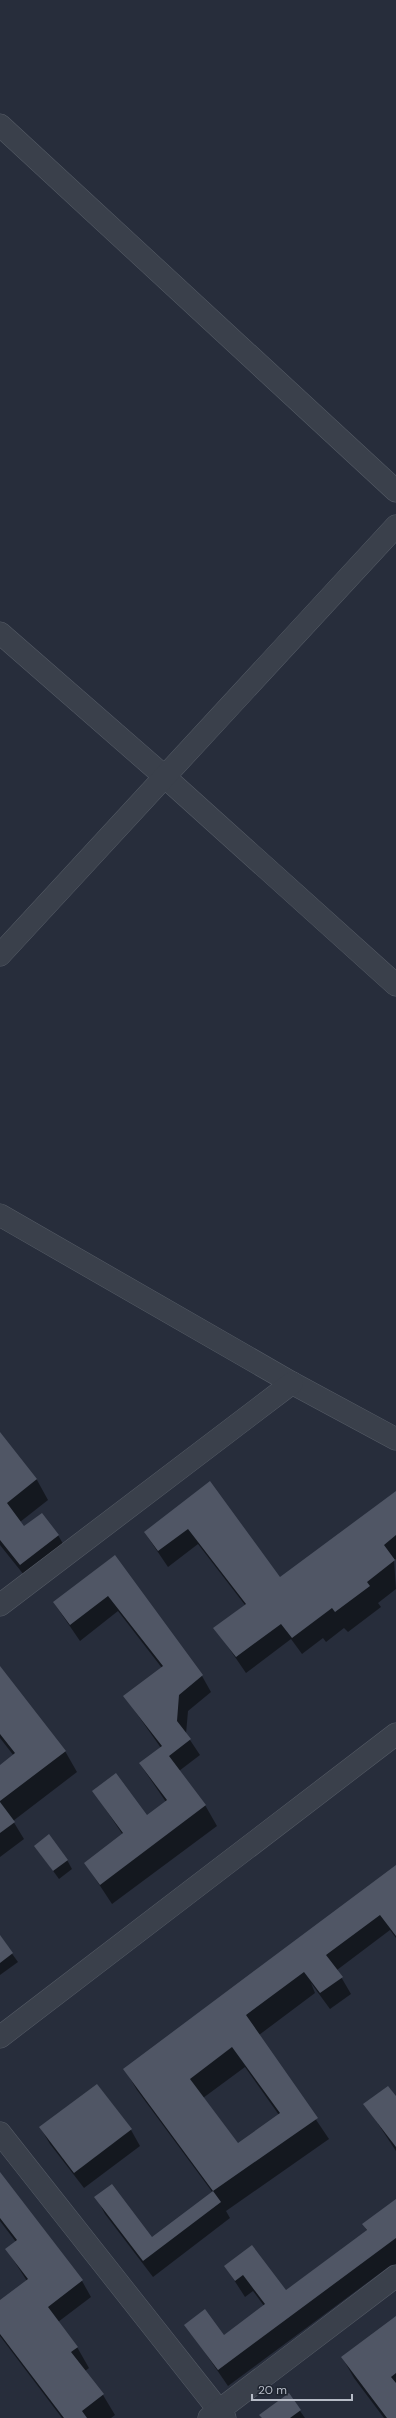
<svg xmlns="http://www.w3.org/2000/svg" width="396" height="2418" viewBox="0 0 396 2418" font-family="'DM Sans',sans-serif">
<style>
.shadow{fill:#0007;fill-rule:evenodd}
.building{fill:#505665;fill-rule:evenodd}
.lines{fill:none;stroke-linecap:round;stroke-linejoin:round}
.minor-casing{stroke:#555b66;stroke-width:23}
.minor{stroke:#3a404b;stroke-width:22}
</style>
<rect width="100%" height="100%" fill="#272d3b"/>
<g class="shadow">
<polygon points="0,1433 37,1480 48,1500 20,1522 24,1527 58,1535 70,1556 32,1585 0,1545"/>
<polygon points="210,1483 280,1578 396,1492 396,1559 394,1560 396,1589 378,1603 381,1607 348,1632 344,1628 326,1642 323,1638 302,1654 291,1639 246,1673 215,1628 245,1605 198,1544 168,1567 145,1533"/>
<polygon points="114,1556 202,1676 211,1692 188,1711 186,1734 200,1755 179,1771 205,1805 217,1826 112,1904 85,1863 123,1835 94,1792 147,1817 166,1802 140,1764 161,1748 125,1697 162,1668 118,1611 80,1641 54,1603"/>
<polygon points="0,1667 65,1751 77,1772 13,1821 24,1839 0,1857 0,1766 14,1756 0,1738"/>
<polygon points="35,1846 67,1860 72,1869 59,1879"/>
<path d="M396 1867V1938L390 1930 337 1970 351 1994 330 2009 311 1983 315 1993 259 2035 329 2139 226 2211 230 2218 153 2277 105 2214 96 2197 152 2239 213 2193 137 2090 125 2070ZM245 2067 279 2115 238 2145 203 2098Z"/>
<polygon points="0,1937 18,1962 0,1975"/>
<polygon points="97,2085 131,2130 140,2146 84,2188 50,2144 40,2127"/>
<polygon points="396,2098 396,2151 365,2104"/>
<polygon points="0,2174 82,2281 91,2297 58,2322 77,2347 89,2368 85,2371 103,2395 115,2415 111,2418 62,2418 0,2336 0,2301 27,2281 7,2250 16,2242 0,2221"/>
<polygon points="396,2200 396,2268 394,2269 391,2265 228,2386 186,2325 224,2336 264,2306 253,2291 245,2297 225,2266 285,2291 367,2231 363,2224"/>
<polygon points="396,2317 396,2418 384,2418 354,2378 342,2357"/>
<polygon points="288,2394 305,2418 262,2418"/>
</g>
<g class="building">
<polygon points="0,1432 37,1479 7,1503 24,1526 42,1513 59,1535 20,1565 0,1540"/>
<polygon points="210,1481 280,1577 396,1491 396,1535 384,1545 395,1560 367,1582 370,1586 335,1612 332,1608 292,1638 281,1624 236,1657 213,1628 246,1604 188,1529 158,1551 144,1532"/>
<polygon points="115,1555 203,1675 179,1695 177,1721 191,1739 169,1756 206,1805 100,1885 84,1863 123,1833 92,1791 116,1773 147,1815 167,1800 139,1763 162,1746 123,1696 163,1666 108,1596 70,1625 53,1602"/>
<polygon points="0,1666 66,1751 0,1801 0,1765 15,1753 0,1734"/>
<polygon points="0,1802 15,1822 0,1833"/>
<polygon points="49,1834 68,1860 53,1871 34,1846"/>
<path d="M396 1865V1936L380 1915 326 1955 343 1977 320 1993 304 1972 246 2015 318 2118 213 2191 123 2069ZM232 2047 280 2113 238 2143 190 2079Z"/>
<polygon points="0,1935 13,1953 0,1963"/>
<polygon points="97,2084 132,2129 74,2173 39,2127"/>
<polygon points="388,2086 396,2096 396,2147 363,2104"/>
<polygon points="0,2172 83,2280 48,2307 78,2347 71,2352 104,2394 82,2411 87,2418 64,2418 0,2334 0,2300 28,2279 5,2249 17,2240 0,2218"/>
<polygon points="112,2184 152,2237 213,2191 221,2202 143,2261 94,2197"/>
<polygon points="396,2199 396,2238 218,2370 184,2325 205,2309 224,2335 265,2304 243,2275 235,2281 224,2266 252,2245 286,2290 367,2230 362,2224"/>
<polygon points="396,2316 396,2373 391,2377 396,2383 396,2418 387,2418 341,2357"/>
<polygon points="289,2393 301,2410 290,2418 262,2418 259,2415"/>
</g>
<g class="lines">
<g class="minor-casing">
<g id="minor">
<polyline points="0,125 396,491"/>
<polyline points="0,633 165,777 396,985"/>
<polyline points="0,955 396,526"/>
<polyline points="0,1215 292,1383 396,1439"/>
<polyline points="0,1605 292,1383"/>
<polyline points="0,2037 396,1734"/>
<polyline points="0,2133 225,2418"/>
<polyline points="209,2418 396,2276"/>
</g>
</g>
<use href="#minor" class="minor"/>
</g>
<path d="M252 2394v6h100v-6" fill="none" stroke="#b6bbc6" stroke-width="2"/>
<text x="258" y="2394" font-size="12" fill="#b6bbc6" stroke="#1f2530" stroke-width="3" paint-order="stroke">20 m</text>
</svg>
